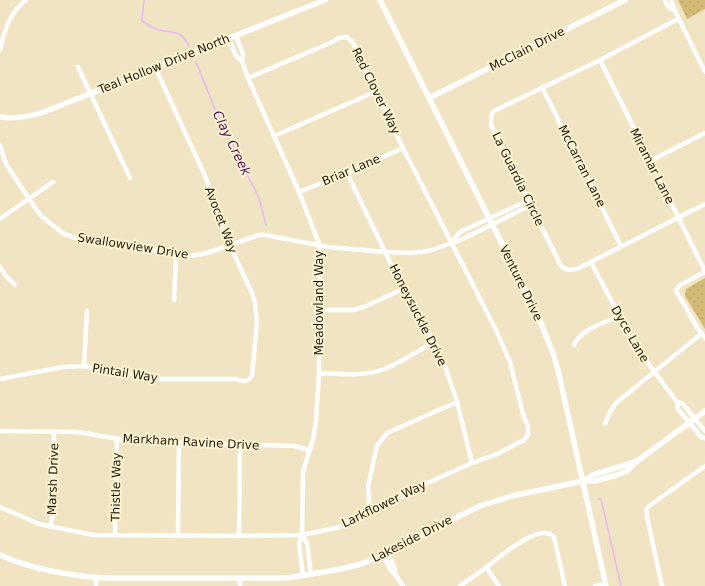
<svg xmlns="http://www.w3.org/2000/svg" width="705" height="586" viewBox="0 0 705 586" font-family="'DejaVu Sans',sans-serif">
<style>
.park{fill:url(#park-dots)}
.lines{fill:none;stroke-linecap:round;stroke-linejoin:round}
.stream{stroke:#e9b7f8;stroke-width:1.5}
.minor{stroke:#fff;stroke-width:4.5}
.tertiary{stroke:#fff;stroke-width:5.5}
.labels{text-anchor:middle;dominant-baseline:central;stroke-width:4;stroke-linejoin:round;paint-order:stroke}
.street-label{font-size:12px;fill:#1f1a0e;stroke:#fef2cf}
.water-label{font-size:13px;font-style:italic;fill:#4b0e5a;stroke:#fef2cf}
</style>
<defs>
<pattern id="park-dots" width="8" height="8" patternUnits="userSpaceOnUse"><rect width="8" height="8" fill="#d4bb75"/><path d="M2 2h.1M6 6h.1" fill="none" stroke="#b6a064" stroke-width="1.8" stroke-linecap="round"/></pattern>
</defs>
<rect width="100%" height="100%" fill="#f1e4c2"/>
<g class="park">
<polygon points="678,0 705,0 705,9 687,19"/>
<polygon points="705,278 705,329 685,296 686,289"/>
</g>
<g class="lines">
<g class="stream">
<path d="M144 0 142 21C147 24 154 29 159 30 175 34 179 28 189 46"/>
<polyline points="196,62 217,114 259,198 266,225"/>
<polyline points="599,499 601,499 621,586"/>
</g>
<g class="minor">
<polyline points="665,0 668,7 675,11"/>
<polyline points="671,0 675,11 705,72"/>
<path d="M678 19 600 60 496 110 492 113 491 125 561 266C567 271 572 271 579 268L705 204"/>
<polyline points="236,36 243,54 242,61 248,78 299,192 320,246 319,373 316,421 313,439 303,472 302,535 299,544 303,576"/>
<polyline points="229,39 236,56 242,61"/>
<path d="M0 50C4 31 10 12 26 0"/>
<polyline points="600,60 705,271"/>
<polyline points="78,67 130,178"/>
<polyline points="542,87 621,246"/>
<polyline points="274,136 375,92"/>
<polyline points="0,145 6,164 29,199 41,216 64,234 79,239 186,256 197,255 207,253 259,235 265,235 328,247 386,252 409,253 422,252 432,250 463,239 531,205"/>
<polyline points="650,161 705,133"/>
<polyline points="347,173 403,289 434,342 446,369 457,402 472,463"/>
<polyline points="299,192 347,173 403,148"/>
<polyline points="0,219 53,182"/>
<polyline points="451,242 460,232 529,200"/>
<polyline points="591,262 636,347 677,402 678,409 701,437 705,438"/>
<polyline points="0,267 6,276 15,285"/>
<path d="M705 272 680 285 676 290C678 296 681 299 684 304 691 316 696 328 705 338"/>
<polyline points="174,300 176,255"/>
<polyline points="320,310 353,310 364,307 403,289"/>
<path d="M574 345C581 329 604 323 619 316"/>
<polyline points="84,366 87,311"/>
<path d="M319 373C341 374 366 377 387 368 403 361 418 351 434 342"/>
<path d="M0 379 63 367 84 366 157 379H235C242 381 248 383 252 376L257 322 255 303 252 293 226 237 205 176 155 67"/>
<polyline points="677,402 683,404 705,431"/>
<polyline points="605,424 610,412 616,403 701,334"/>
<polyline points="0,431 77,432 131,441 294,446 309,450"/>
<polyline points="0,507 39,524 93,535 239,536 302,535 340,527 425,484 472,463 497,454 524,440 528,435 528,425 524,418 510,362 496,330 403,148 353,43 347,37 339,38 330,43 248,78"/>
<polyline points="370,513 368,486 377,446 387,433 457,402"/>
<polyline points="50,527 53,516 54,432"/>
<polyline points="115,535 117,438"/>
<polyline points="302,535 307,543 311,575"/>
<polyline points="178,536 179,443"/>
<polyline points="239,536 240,445"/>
<polyline points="389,553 395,569 395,574"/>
<polyline points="384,556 391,571 395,574 403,586"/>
<polyline points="486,567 499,586"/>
<polyline points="96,586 96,577"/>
<polyline points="240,586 240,579"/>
<path d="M460 586C470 579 479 573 488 566 500 557 540 521 554 537L565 586"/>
<polyline points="595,586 605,584"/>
<polyline points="662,586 647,517 646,510 649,506 705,466"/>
</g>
<g class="tertiary">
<polyline points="380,0 539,318 553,353 558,370 606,586"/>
<polyline points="429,98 625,0"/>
<path d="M0 117C16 119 29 117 44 112L325 0"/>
<polyline points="583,481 593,475 635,462"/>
<path d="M0 555C34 570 70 576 106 578H287L336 570 358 565 389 553 457 517 480 506 512 496 583 481H595L617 475 627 471 636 462 705 411"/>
</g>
</g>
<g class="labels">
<g class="street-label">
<text transform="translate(527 49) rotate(-27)">McClain Drive</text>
<text transform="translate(164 64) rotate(-22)">Teal Hollow Drive North</text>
<text transform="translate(376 91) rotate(64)">Red Clover Way</text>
<text transform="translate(582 166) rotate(63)">McCarran Lane</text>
<text transform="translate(652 166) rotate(63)">Miramar Lane</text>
<text transform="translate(351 170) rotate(-23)">Briar Lane</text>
<text transform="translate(518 179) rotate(64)">La Guardia Circle</text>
<text transform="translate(221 220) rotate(69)">Avocet Way</text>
<text transform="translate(133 246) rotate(9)">Swallowview Drive</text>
<text transform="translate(521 283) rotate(64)">Venture Drive</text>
<text transform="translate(319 303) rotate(-90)">Meadowland Way</text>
<text transform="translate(418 315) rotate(63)">Honeysuckle Drive</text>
<text transform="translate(630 334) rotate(60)">Dyce Lane</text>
<text transform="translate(125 373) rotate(9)">Pintail Way</text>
<text transform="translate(191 442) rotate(3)">Markham Ravine Drive</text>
<text transform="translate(53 479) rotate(-88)">Marsh Drive</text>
<text transform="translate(116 487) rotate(-89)">Thistle Way</text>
<text transform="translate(384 504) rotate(-26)">Larkflower Way</text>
<text transform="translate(412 539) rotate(-27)">Lakeside Drive</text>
</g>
<g class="water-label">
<text transform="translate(232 143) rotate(64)">Clay Creek</text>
</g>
</g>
</svg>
